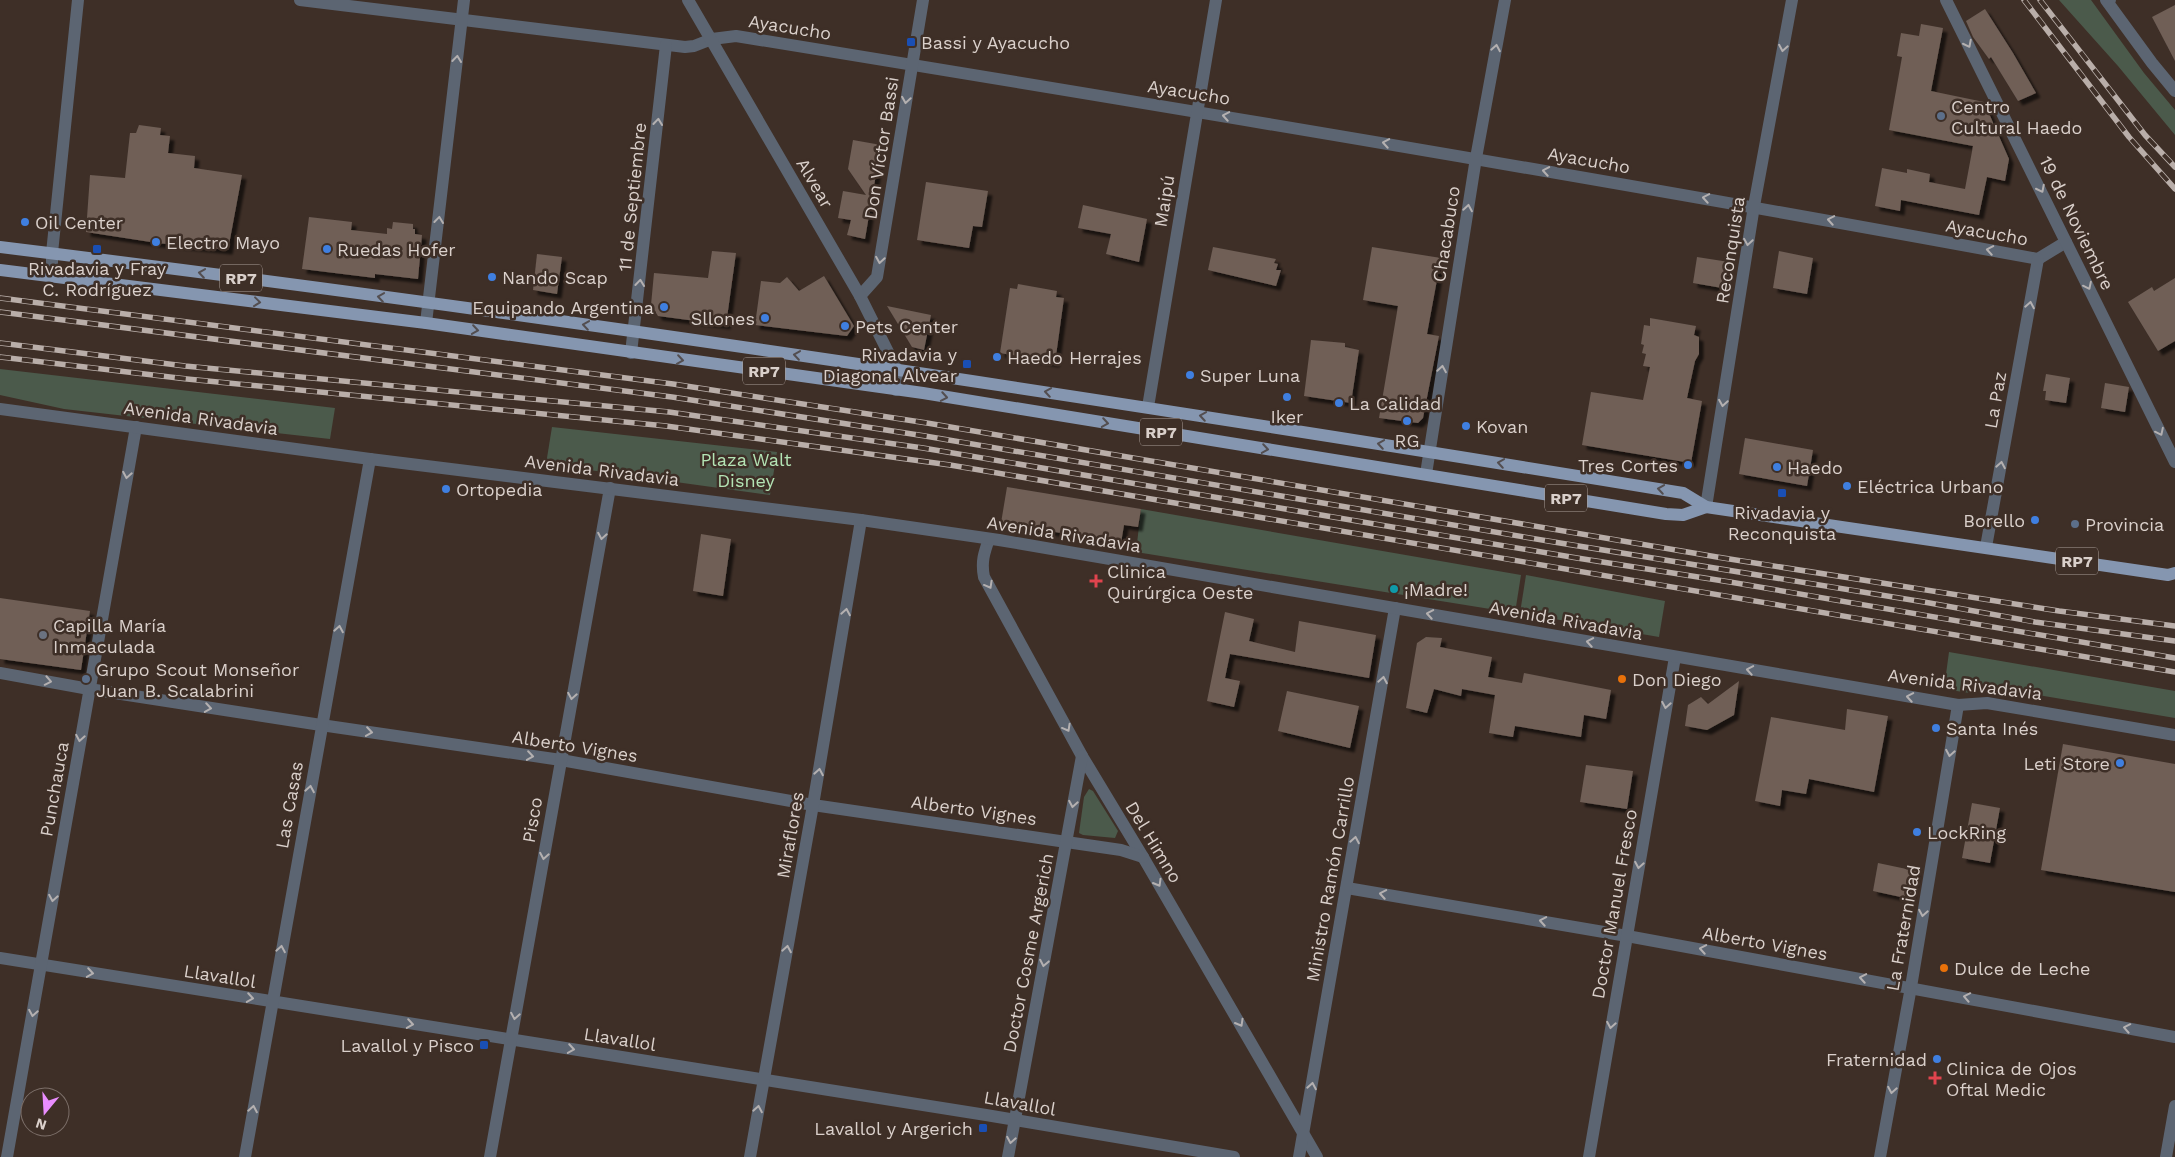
<svg xmlns="http://www.w3.org/2000/svg" width="2175" height="1157" viewBox="0 0 2175 1157" font-family="'Work Sans',sans-serif">
<style>
.green{fill:#4b5a4b}
.building{fill:#6f5f56;filter:url(#shadow)}
.lines{fill:none;stroke-linecap:round;stroke-linejoin:round}
.minor{stroke:#5c6572;stroke-width:12}
.tertiary{stroke:#5c6572;stroke-width:12}
.primary{stroke:#8596b0;stroke-width:12}
.rail-casing{stroke:#b9aea9;stroke-width:5.5}
.rail{stroke:#3e2f27;stroke-width:4;stroke-dasharray:11;stroke-linecap:butt}
.oneway{stroke:#b4b0b0}
.oneway2{stroke:#534e50}
.transit-dot{fill:#1a4fb4;stroke:#3e2f27;stroke-width:2}
.service-dot{fill:#5c6f8a;stroke:#3e2f27;stroke-width:2}
.shop-dot{fill:#3f7fe0;stroke:#3e2f27;stroke-width:2}
.health-dot{fill:#e0444e;stroke:#3e2f27;stroke-width:2}
.culture-dot{fill:#0f9aa8;stroke:#3e2f27;stroke-width:2}
.worship-dot{fill:#6b7280;stroke:#3e2f27;stroke-width:2}
.food-dot{fill:#e8710a;stroke:#3e2f27;stroke-width:2}
.labels{text-anchor:middle;dominant-baseline:central;stroke-width:5;stroke-linejoin:round;paint-order:stroke}
.shield{fill:#3e2f27;stroke:#aba09a;stroke-width:1}
.shield-label{font-size:16px;font-weight:bold;fill:#dad0cb}
.street-label{font-size:18px;fill:#dad0cb;stroke:#3e2f27}
.poi-label{font-size:18px;fill:#dad0cb;stroke:#3e2f27;text-anchor:start}
.park-label{font-size:18px;fill:#b4e4b5;stroke:#3e2f27}
</style>
<defs>
<filter id="shadow"><feDropShadow dx="4.5" dy="4.5" stdDeviation="1" flood-color="#0009"/></filter>
</defs>
<rect width="100%" height="100%" fill="#3e2f27"/>
<g class="green">
<polygon points="2059,0 2091,0 2144,73 2175,110 2175,135 2118,66"/>
<polygon points="0,369 335,408 330,439 64,409 0,395"/>
<polygon points="552,427 777,452 770,495 546,464"/>
<polygon points="1141,509 1521,575 1515,613 1136,552"/>
<polygon points="1526,575 1665,601 1659,637 1520,613"/>
<polygon points="1949,652 2175,691 2175,718 1978,685 1976,694 1944,689"/>
<polygon points="1089,789 1093,791 1118,831 1115,838 1083,835 1079,833 1084,797"/>
</g>
<g class="building">
<polygon points="2175,5 2175,61 2152,17"/>
<polygon points="1985,9 2013,53 2036,93 2018,101 1991,57 1989,59 1973,37 1966,21"/>
<polygon points="1921,24 1943,28 1931,91 1984,102 2009,159 2005,181 1987,177 1979,215 1901,200 1900,211 1875,206 1882,168 1907,173 1907,169 1930,174 1929,182 1965,189 1973,146 1889,130 1902,57 1897,56 1901,33 1919,36"/>
<polygon points="139,125 161,128 160,135 170,136 168,153 195,156 194,168 242,175 228,250 157,243 86,232 90,175 125,178 130,133 136,133"/>
<polygon points="853,140 881,145 865,239 847,235 851,220 838,218 843,191 866,195 848,169"/>
<polygon points="926,182 988,191 982,227 973,226 969,248 917,240"/>
<polygon points="1083,205 1147,219 1139,262 1106,254 1111,234 1078,228"/>
<polygon points="309,217 352,222 351,230 387,234 387,228 392,229 393,222 413,224 413,229 415,229 415,234 422,235 418,279 375,274 375,278 302,269"/>
<polygon points="1213,247 1276,259 1274,263 1278,264 1276,270 1281,270 1276,286 1208,270"/>
<polygon points="1372,247 1441,258 1427,334 1439,336 1423,418 1418,423 1379,418 1398,306 1363,300"/>
<polygon points="712,251 736,253 726,325 658,316 651,305 654,273 708,278"/>
<polygon points="1779,251 1813,258 1807,294 1773,288"/>
<polygon points="537,254 562,257 557,294 533,290"/>
<polygon points="1697,257 1729,262 1722,288 1693,283"/>
<polygon points="824,276 854,326 847,336 755,325 761,281 780,283 787,277 799,291"/>
<polygon points="2175,278 2175,341 2158,351 2128,302 2152,287 2154,291"/>
<polygon points="1018,284 1057,291 1056,297 1064,298 1055,363 1000,353 1010,288 1017,289"/>
<polygon points="887,306 931,315 924,350 912,347"/>
<polygon points="1650,318 1696,326 1694,335 1699,337 1699,354 1695,361 1687,398 1702,401 1691,463 1582,445 1591,392 1643,400 1650,367 1643,366 1646,354 1642,353 1644,345 1641,344 1644,325 1650,326"/>
<polygon points="1311,340 1345,343 1345,347 1359,350 1351,403 1304,396"/>
<polygon points="2046,374 2070,378 2066,403 2045,400 2046,391 2043,391"/>
<polygon points="2105,383 2129,387 2125,412 2101,408"/>
<polygon points="1745,438 1813,450 1807,486 1739,474"/>
<polygon points="1007,487 1141,509 1138,527 1124,525 1121,543 1001,523"/>
<polygon points="701,534 731,539 723,596 693,591"/>
<polygon points="0,598 90,611 81,670 0,659"/>
<polygon points="1225,612 1254,619 1249,641 1295,652 1299,621 1376,635 1369,678 1230,654 1225,678 1240,681 1234,707 1207,701"/>
<polygon points="1426,637 1442,638 1440,647 1492,657 1488,677 1522,683 1524,673 1611,690 1606,719 1584,715 1581,737 1515,726 1513,737 1489,733 1495,695 1462,689 1461,696 1434,689 1427,713 1406,708 1417,643"/>
<polygon points="1739,681 1734,715 1707,730 1685,726 1688,705 1701,697 1708,704"/>
<polygon points="1287,691 1359,706 1350,748 1278,731"/>
<polygon points="1847,709 1888,716 1874,792 1809,779 1806,794 1782,790 1780,806 1755,801 1771,717 1845,730"/>
<polygon points="2063,744 2175,764 2175,892 2041,870"/>
<polygon points="1586,765 1633,771 1627,809 1580,802"/>
<polygon points="1972,803 2000,808 1990,863 1962,858"/>
<polygon points="1878,863 1916,871 1910,899 1873,891"/>
</g>
<g class="lines">
<g class="minor">
<path d="M300 0 685 47 694 46 712 39 736 36C1171 107 1605 179 2038 259L2066 242"/>
<polyline points="1946,0 2175,462"/>
<polyline points="2106,0 2152,63 2175,91"/>
<polyline points="52,275 52,253 78,0"/>
<polyline points="860,296 877,277 923,0"/>
<polyline points="426,323 464,0"/>
<polyline points="631,353 666,45"/>
<polyline points="1148,407 1216,0"/>
<polyline points="1426,474 1476,158 1505,0"/>
<polyline points="1706,507 1754,206 1792,0"/>
<path d="M989 539C984 553 981 562 984 577L1082 756 1143 857 1317 1157"/>
<polyline points="1986,547 2038,259"/>
<polyline points="0,673 89,689 321,725 561,760 813,805 1121,850 1143,857"/>
<polyline points="1347,888 1627,936 2175,1037"/>
<polyline points="0,958 986,1115 1234,1157"/>
<polyline points="7,1157 136,427"/>
<polyline points="245,1157 370,459"/>
<polyline points="490,1157 610,488"/>
<polyline points="750,1157 813,805 861,520"/>
<polyline points="1008,1157 1082,756"/>
<polyline points="1299,1157 1395,608"/>
<polyline points="1589,1157 1675,657"/>
<polyline points="1880,1157 1911,987 1958,705"/>
</g>
<g class="tertiary">
<polyline points="688,0 860,296 897,370 896,390"/>
<polyline points="2108,2 2110,0"/>
<polyline points="0,409 370,459 861,520 999,540 1958,705 1987,703 2175,735"/>
<polyline points="2166,1157 2175,1106"/>
</g>
<g class="primary">
<path d="M0 247C563 316 1124 402 1683 493L1706 507 2168 575 2175 573"/>
<polyline points="0,270 426,323 923,393 1666,514 1683,515 1706,507"/>
</g>
<g class="rail-casing">
<g id="rail">
<polyline points="2024,0 2129,137 2175,189"/>
<polyline points="2040,0 2145,135 2175,167"/>
<polyline points="0,298 673,384 927,423 1717,557 2059,611 2175,626"/>
<polyline points="0,312 672,397 925,436 1560,543 1924,602 2035,622 2175,641"/>
<polyline points="0,343 185,366 669,412 923,448 1577,558 1730,582 2175,658"/>
<polyline points="0,357 187,379 666,426 950,465 2175,672"/>
</g>
</g>
<use href="#rail" class="rail"/>
</g>
<defs><path id="oneway-chevron" d="M-2-3.5L2.5 0L-2 3.5" fill="none" stroke-width="1.6" stroke-linecap="round" stroke-linejoin="round" transform="scale(1.25)"/></defs>
<g class="oneway">
<use href="#oneway-chevron" transform="translate(1968 44) rotate(63)"/>
<use href="#oneway-chevron" transform="translate(1496 48) rotate(-80)"/>
<use href="#oneway-chevron" transform="translate(1783 48) rotate(100)"/>
<use href="#oneway-chevron" transform="translate(457 59) rotate(-83)"/>
<use href="#oneway-chevron" transform="translate(906 100) rotate(99)"/>
<use href="#oneway-chevron" transform="translate(1226 116) rotate(-170)"/>
<use href="#oneway-chevron" transform="translate(658 122) rotate(-84)"/>
<use href="#oneway-chevron" transform="translate(1386 143) rotate(-170)"/>
<use href="#oneway-chevron" transform="translate(1546 171) rotate(-170)"/>
<use href="#oneway-chevron" transform="translate(2041 189) rotate(63)"/>
<use href="#oneway-chevron" transform="translate(1706 198) rotate(-170)"/>
<use href="#oneway-chevron" transform="translate(1468 208) rotate(-81)"/>
<use href="#oneway-chevron" transform="translate(439 220) rotate(-83)"/>
<use href="#oneway-chevron" transform="translate(1831 220) rotate(-170)"/>
<use href="#oneway-chevron" transform="translate(1748 242) rotate(99)"/>
<use href="#oneway-chevron" transform="translate(1990 250) rotate(-170)"/>
<use href="#oneway-chevron" transform="translate(880 260) rotate(99)"/>
<use href="#oneway-chevron" transform="translate(640 283) rotate(-84)"/>
<use href="#oneway-chevron" transform="translate(2088 286) rotate(64)"/>
<use href="#oneway-chevron" transform="translate(2030 305) rotate(-80)"/>
<use href="#oneway-chevron" transform="translate(1442 369) rotate(-81)"/>
<use href="#oneway-chevron" transform="translate(1723 403) rotate(99)"/>
<use href="#oneway-chevron" transform="translate(2160 432) rotate(64)"/>
<use href="#oneway-chevron" transform="translate(2001 465) rotate(-80)"/>
<use href="#oneway-chevron" transform="translate(127 475) rotate(100)"/>
<use href="#oneway-chevron" transform="translate(602 536) rotate(100)"/>
<use href="#oneway-chevron" transform="translate(989 585) rotate(61)"/>
<use href="#oneway-chevron" transform="translate(846 612) rotate(-80)"/>
<use href="#oneway-chevron" transform="translate(1430 614) rotate(-170)"/>
<use href="#oneway-chevron" transform="translate(339 629) rotate(-80)"/>
<use href="#oneway-chevron" transform="translate(1590 642) rotate(-170)"/>
<use href="#oneway-chevron" transform="translate(1750 670) rotate(-170)"/>
<use href="#oneway-chevron" transform="translate(1383 680) rotate(-80)"/>
<use href="#oneway-chevron" transform="translate(48 681) rotate(11)"/>
<use href="#oneway-chevron" transform="translate(572 696) rotate(100)"/>
<use href="#oneway-chevron" transform="translate(1910 697) rotate(-170)"/>
<use href="#oneway-chevron" transform="translate(1666 705) rotate(100)"/>
<use href="#oneway-chevron" transform="translate(208 708) rotate(9)"/>
<use href="#oneway-chevron" transform="translate(1067 728) rotate(61)"/>
<use href="#oneway-chevron" transform="translate(369 732) rotate(8)"/>
<use href="#oneway-chevron" transform="translate(80 738) rotate(100)"/>
<use href="#oneway-chevron" transform="translate(1950 753) rotate(100)"/>
<use href="#oneway-chevron" transform="translate(530 756) rotate(8)"/>
<use href="#oneway-chevron" transform="translate(819 772) rotate(-80)"/>
<use href="#oneway-chevron" transform="translate(310 789) rotate(-80)"/>
<use href="#oneway-chevron" transform="translate(1073 804) rotate(100)"/>
<use href="#oneway-chevron" transform="translate(1355 840) rotate(-80)"/>
<use href="#oneway-chevron" transform="translate(544 856) rotate(100)"/>
<use href="#oneway-chevron" transform="translate(1639 865) rotate(100)"/>
<use href="#oneway-chevron" transform="translate(1158 883) rotate(60)"/>
<use href="#oneway-chevron" transform="translate(1383 894) rotate(-170)"/>
<use href="#oneway-chevron" transform="translate(53 898) rotate(100)"/>
<use href="#oneway-chevron" transform="translate(1923 913) rotate(100)"/>
<use href="#oneway-chevron" transform="translate(1543 921) rotate(-170)"/>
<use href="#oneway-chevron" transform="translate(281 949) rotate(-80)"/>
<use href="#oneway-chevron" transform="translate(787 949) rotate(-80)"/>
<use href="#oneway-chevron" transform="translate(1703 949) rotate(-170)"/>
<use href="#oneway-chevron" transform="translate(1044 963) rotate(101)"/>
<use href="#oneway-chevron" transform="translate(90 973) rotate(9)"/>
<use href="#oneway-chevron" transform="translate(1863 978) rotate(-170)"/>
<use href="#oneway-chevron" transform="translate(1967 997) rotate(-169)"/>
<use href="#oneway-chevron" transform="translate(250 998) rotate(9)"/>
<use href="#oneway-chevron" transform="translate(33 1013) rotate(100)"/>
<use href="#oneway-chevron" transform="translate(515 1016) rotate(100)"/>
<use href="#oneway-chevron" transform="translate(1240 1023) rotate(60)"/>
<use href="#oneway-chevron" transform="translate(410 1024) rotate(9)"/>
<use href="#oneway-chevron" transform="translate(1611 1025) rotate(100)"/>
<use href="#oneway-chevron" transform="translate(2127 1028) rotate(-169)"/>
<use href="#oneway-chevron" transform="translate(571 1049) rotate(9)"/>
<use href="#oneway-chevron" transform="translate(1312 1086) rotate(-80)"/>
<use href="#oneway-chevron" transform="translate(1892 1090) rotate(100)"/>
<use href="#oneway-chevron" transform="translate(253 1109) rotate(-80)"/>
<use href="#oneway-chevron" transform="translate(758 1109) rotate(-80)"/>
<use href="#oneway-chevron" transform="translate(1011 1140) rotate(100)"/>
</g>
<g class="oneway2">
<use href="#oneway-chevron" transform="translate(202 273) rotate(-172)"/>
<use href="#oneway-chevron" transform="translate(381 297) rotate(-172)"/>
<use href="#oneway-chevron" transform="translate(257 302) rotate(7)"/>
<use href="#oneway-chevron" transform="translate(586 325) rotate(-172)"/>
<use href="#oneway-chevron" transform="translate(475 330) rotate(8)"/>
<use href="#oneway-chevron" transform="translate(797 355) rotate(-172)"/>
<use href="#oneway-chevron" transform="translate(680 360) rotate(8)"/>
<use href="#oneway-chevron" transform="translate(1048 392) rotate(-171)"/>
<use href="#oneway-chevron" transform="translate(944 397) rotate(10)"/>
<use href="#oneway-chevron" transform="translate(1203 416) rotate(-171)"/>
<use href="#oneway-chevron" transform="translate(1105 423) rotate(9)"/>
<use href="#oneway-chevron" transform="translate(1381 444) rotate(-171)"/>
<use href="#oneway-chevron" transform="translate(1265 449) rotate(9)"/>
<use href="#oneway-chevron" transform="translate(1501 463) rotate(-171)"/>
<use href="#oneway-chevron" transform="translate(1661 489) rotate(-171)"/>
</g>
<g class="transit-dot">
<rect x="906" y="37" width="10" height="10" rx="2.5"/>
<rect x="92" y="244" width="10" height="10" rx="2.5"/>
<rect x="962" y="359" width="10" height="10" rx="2.5"/>
<rect x="1777" y="488" width="10" height="10" rx="2.5"/>
<rect x="479" y="1040" width="10" height="10" rx="2.5"/>
<rect x="978" y="1123" width="10" height="10" rx="2.5"/>
</g>
<g class="service-dot">
<circle cx="1941" cy="116" r="5"/>
<circle cx="2075" cy="524" r="5"/>
<circle cx="86" cy="679" r="5"/>
</g>
<g class="shop-dot">
<circle cx="25" cy="222" r="5"/>
<circle cx="156" cy="242" r="5"/>
<circle cx="327" cy="249" r="5"/>
<circle cx="492" cy="277" r="5"/>
<circle cx="664" cy="307" r="5"/>
<circle cx="765" cy="318" r="5"/>
<circle cx="845" cy="326" r="5"/>
<circle cx="997" cy="357" r="5"/>
<circle cx="1190" cy="375" r="5"/>
<circle cx="1287" cy="397" r="5"/>
<circle cx="1339" cy="403" r="5"/>
<circle cx="1407" cy="421" r="5"/>
<circle cx="1466" cy="426" r="5"/>
<circle cx="1688" cy="465" r="5"/>
<circle cx="1777" cy="467" r="5"/>
<circle cx="1847" cy="486" r="5"/>
<circle cx="446" cy="489" r="5"/>
<circle cx="2035" cy="520" r="5"/>
<circle cx="1936" cy="728" r="5"/>
<circle cx="2120" cy="763" r="5"/>
<circle cx="1917" cy="832" r="5"/>
<circle cx="1937" cy="1059" r="5"/>
</g>
<g class="health-dot">
<path d="M1093.5 573.5h5v5h5v5h-5v5h-5v-5h-5v-5h5z"/>
<path d="M1932.5 1070.5h5v5h5v5h-5v5h-5v-5h-5v-5h5z"/>
</g>
<circle class="culture-dot" cx="1394" cy="589" r="5"/>
<circle class="worship-dot" cx="43" cy="635" r="5"/>
<g class="food-dot">
<circle cx="1622" cy="679" r="5"/>
<circle cx="1944" cy="968" r="5"/>
</g>
<g class="labels">
<g class="shield">
<rect x="220" y="264.5" width="42" height="27" rx="4"/>
<rect x="743" y="357.5" width="42" height="27" rx="4"/>
<rect x="1140" y="418.5" width="42" height="27" rx="4"/>
<rect x="1545" y="484.5" width="42" height="27" rx="4"/>
<rect x="2056" y="547.5" width="42" height="27" rx="4"/>
</g>
<g class="shield-label">
<text x="241" y="278">RP7</text>
<text x="764" y="371">RP7</text>
<text x="1161" y="432">RP7</text>
<text x="1566" y="498">RP7</text>
<text x="2077" y="561">RP7</text>
</g>
<g class="street-label">
<text transform="translate(790 27) rotate(9)">Ayacucho</text>
<text transform="translate(1189 92) rotate(9)">Ayacucho</text>
<text transform="translate(881 148) rotate(-81)">Don Víctor Bassi</text>
<text transform="translate(1589 160) rotate(10)">Ayacucho</text>
<text transform="translate(815 183) rotate(60)">Alvear</text>
<text transform="translate(632 197) rotate(-84)">11 de Septiembre</text>
<text transform="translate(1164 201) rotate(-81)">Maipú</text>
<text transform="translate(2077 223) rotate(64)">19 de Noviembre</text>
<text transform="translate(1987 232) rotate(10)">Ayacucho</text>
<text transform="translate(1446 234) rotate(-81)">Chacabuco</text>
<text transform="translate(1730 250) rotate(-81)">Reconquista</text>
<text transform="translate(1995 400) rotate(-80)">La Paz</text>
<text transform="translate(201 418) rotate(8)">Avenida Rivadavia</text>
<text transform="translate(602 470) rotate(7)">Avenida Rivadavia</text>
<text transform="translate(1064 534) rotate(9)">Avenida Rivadavia</text>
<text transform="translate(1566 620) rotate(10)">Avenida Rivadavia</text>
<text transform="translate(1965 684) rotate(7)">Avenida Rivadavia</text>
<text transform="translate(575 746) rotate(9)">Alberto Vignes</text>
<text transform="translate(54 789) rotate(-80)">Punchauca</text>
<text transform="translate(289 805) rotate(-80)">Las Casas</text>
<text transform="translate(974 810) rotate(8)">Alberto Vignes</text>
<text transform="translate(532 820) rotate(-80)">Pisco</text>
<text transform="translate(790 835) rotate(-80)">Miraflores</text>
<text transform="translate(1154 842) rotate(59)">Del Himno</text>
<text transform="translate(1330 879) rotate(-80)">Ministro Ramón Carrillo</text>
<text transform="translate(1614 904) rotate(-80)">Doctor Manuel Fresco</text>
<text transform="translate(1903 928) rotate(-80)">La Fraternidad</text>
<text transform="translate(1765 943) rotate(10)">Alberto Vignes</text>
<text transform="translate(1028 953) rotate(-79)">Doctor Cosme Argerich</text>
<text transform="translate(220 976) rotate(9)">Llavallol</text>
<text transform="translate(620 1039) rotate(9)">Llavallol</text>
<text transform="translate(1020 1103) rotate(10)">Llavallol</text>
</g>
<g class="poi-label">
<text x="921" y="42">Bassi y Ayacucho</text>
<text x="1951" y="106">Centro<tspan x="1951" dy="21">Cultural Haedo</tspan></text>
<text x="35" y="222">Oil Center</text>
<text x="166" y="242">Electro Mayo</text>
<text x="337" y="249">Ruedas Hofer</text>
<text x="97" y="268" text-anchor="middle">Rivadavia y Fray<tspan x="97" dy="21">C. Rodríguez</tspan></text>
<text x="502" y="277">Nando Scap</text>
<text x="654" y="307" text-anchor="end">Equipando Argentina</text>
<text x="755" y="318" text-anchor="end">Sllones</text>
<text x="855" y="326">Pets Center</text>
<text x="957" y="354" text-anchor="end">Rivadavia y<tspan x="957" dy="21">Diagonal Alvear</tspan></text>
<text x="1007" y="357">Haedo Herrajes</text>
<text x="1200" y="375">Super Luna</text>
<text x="1349" y="403">La Calidad</text>
<text x="1287" y="416" text-anchor="middle">Iker</text>
<text x="1476" y="426">Kovan</text>
<text x="1407" y="440" text-anchor="middle">RG</text>
<text x="1678" y="465" text-anchor="end">Tres Cortes</text>
<text x="1787" y="467">Haedo</text>
<text x="1857" y="486">Eléctrica Urbano</text>
<text x="456" y="489">Ortopedia</text>
<text x="1782" y="512" text-anchor="middle">Rivadavia y<tspan x="1782" dy="21">Reconquista</tspan></text>
<text x="2025" y="520" text-anchor="end">Borello</text>
<text x="2085" y="524">Provincia</text>
<text x="1107" y="571">Clinica<tspan x="1107" dy="21">Quirúrgica Oeste</tspan></text>
<text x="1404" y="589">¡Madre!</text>
<text x="53" y="625">Capilla María<tspan x="53" dy="21">Inmaculada</tspan></text>
<text x="96" y="669">Grupo Scout Monseñor<tspan x="96" dy="21">Juan B. Scalabrini</tspan></text>
<text x="1632" y="679">Don Diego</text>
<text x="1946" y="728">Santa Inés</text>
<text x="2110" y="763" text-anchor="end">Leti Store</text>
<text x="1927" y="832">LockRing</text>
<text x="1954" y="968">Dulce de Leche</text>
<text x="474" y="1045" text-anchor="end">Lavallol y Pisco</text>
<text x="1927" y="1059" text-anchor="end">Fraternidad</text>
<text x="1946" y="1068">Clinica de Ojos<tspan x="1946" dy="21">Oftal Medic</tspan></text>
<text x="973" y="1128" text-anchor="end">Lavallol y Argerich</text>
</g>
<g class="park-label">
<text x="746" y="459">Plaza Walt<tspan x="746" dy="21">Disney</tspan></text>
</g>
</g>
<g transform="translate(45 1112) rotate(198)"><circle r="24" fill="#3e2f27" stroke="#7c6f69"/>
<path d="M0-4L9 19L0 12L-9 19Z" fill="#e98dfe"/>
<text y="-8" font-size="14" font-weight="bold" text-anchor="middle" fill="#dad0cb">N</text>
</g>
</svg>
